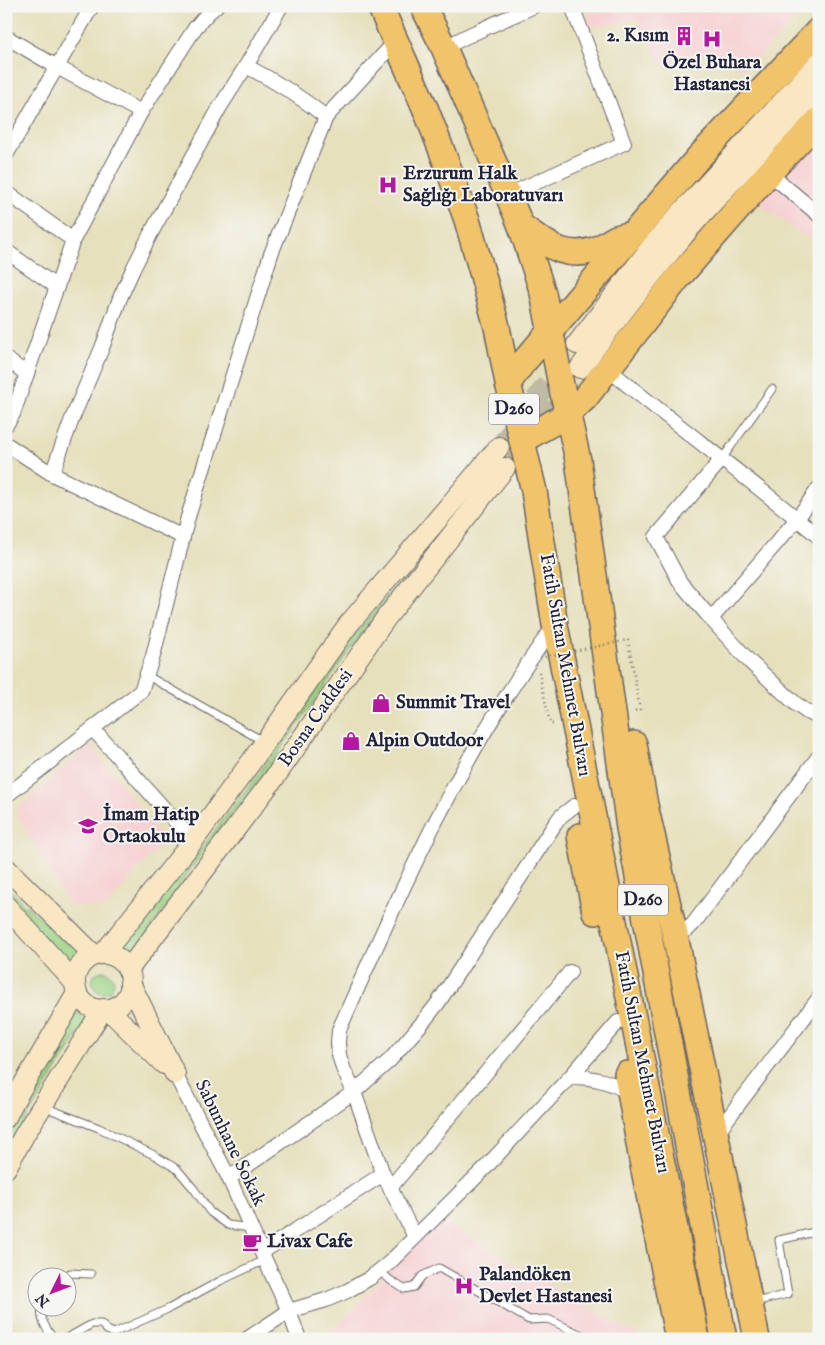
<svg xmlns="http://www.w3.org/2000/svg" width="825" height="1345" viewBox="0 0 825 1345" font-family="'IM FELL English',serif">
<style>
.built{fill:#f7cfd2}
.green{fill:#9cd283;stroke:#5f7a5f}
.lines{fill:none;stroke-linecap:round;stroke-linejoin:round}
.secondary-tunnel{stroke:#bfbaa2;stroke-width:20;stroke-dasharray:20 10;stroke-linecap:butt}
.lane-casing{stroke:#676468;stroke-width:9}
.street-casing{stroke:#676468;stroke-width:16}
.secondary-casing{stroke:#676468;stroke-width:22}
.highway-casing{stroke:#676468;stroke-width:28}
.path{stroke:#676468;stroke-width:2.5;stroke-dasharray:1 4;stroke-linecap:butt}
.lane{stroke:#fff;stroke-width:7}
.street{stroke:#fff;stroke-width:14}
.secondary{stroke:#f9e7c3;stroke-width:20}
.highway{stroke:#f1c36a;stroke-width:25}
.path-bridge{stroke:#676468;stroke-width:2.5;stroke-dasharray:1 4;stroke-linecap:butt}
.labels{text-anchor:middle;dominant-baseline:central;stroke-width:4;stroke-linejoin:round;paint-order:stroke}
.shield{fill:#f6f6f2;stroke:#626272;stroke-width:1}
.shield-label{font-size:18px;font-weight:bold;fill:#22223b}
.poi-label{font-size:19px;font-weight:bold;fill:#22223b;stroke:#f6f6f2;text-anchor:start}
.street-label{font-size:19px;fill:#22223b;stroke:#f6f6f2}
</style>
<rect width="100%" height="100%" fill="#f6f6f2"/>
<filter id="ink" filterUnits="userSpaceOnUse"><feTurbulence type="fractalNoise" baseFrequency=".02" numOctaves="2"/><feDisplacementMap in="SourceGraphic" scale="10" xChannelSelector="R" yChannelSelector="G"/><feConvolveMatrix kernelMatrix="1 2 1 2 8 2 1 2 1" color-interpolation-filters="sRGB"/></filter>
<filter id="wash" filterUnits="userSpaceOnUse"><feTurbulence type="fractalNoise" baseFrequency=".0096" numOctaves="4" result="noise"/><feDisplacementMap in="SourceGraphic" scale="20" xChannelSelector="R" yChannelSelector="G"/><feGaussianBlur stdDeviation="1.12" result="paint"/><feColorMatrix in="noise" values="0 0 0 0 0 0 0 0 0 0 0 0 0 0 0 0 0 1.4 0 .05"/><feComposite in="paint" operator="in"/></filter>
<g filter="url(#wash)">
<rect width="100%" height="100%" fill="#e6e0bc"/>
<g class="built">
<polygon points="587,6 808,6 746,69 695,52 662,65 638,19 590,27"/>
<polygon points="819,136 819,246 755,201"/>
<polygon points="90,745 164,840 105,908 70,906 15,811"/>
<polygon points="437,1218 613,1322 646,1339 329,1339 329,1336"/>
</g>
<g class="green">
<polygon points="494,469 361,634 265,772 198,859 130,958 117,947 194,858 261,770 355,634"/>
<polygon points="6,886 25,905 81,951 67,964 6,897"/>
<circle cx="103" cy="982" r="11"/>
<polygon points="78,1010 89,1017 6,1152 6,1141"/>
</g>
</g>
<g filter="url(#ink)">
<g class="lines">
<g class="secondary-tunnel">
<polyline points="499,447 577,344"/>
<polyline points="505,468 580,368"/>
</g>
<g class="lane-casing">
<g id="lane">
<polyline points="722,459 772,389"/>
<polyline points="146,675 263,741"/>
<polyline points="44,1107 99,1128 154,1155 177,1169 194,1189 210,1212 228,1225 251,1228"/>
<polyline points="379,1270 390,1280 404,1289 414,1287 422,1276 439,1268 529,1320 548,1319 590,1339"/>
<polyline points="63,1278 70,1273 91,1274"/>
<polyline points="755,1302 788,1294 779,1240 819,1231"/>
<path d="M42 1308C39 1318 47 1331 54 1339"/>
<polyline points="65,1339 92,1324 101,1324 107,1330 114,1333 170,1308 220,1281 265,1260"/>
</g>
</g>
<g class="street-casing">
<g id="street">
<polyline points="6,37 57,67 141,112"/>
<polyline points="444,48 465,37 534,6"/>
<path d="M246 66C275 81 301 97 326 117"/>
<polyline points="6,155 92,6"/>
<polyline points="769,173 819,215"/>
<polyline points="6,192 73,240"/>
<polyline points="508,195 624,143 572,6"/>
<polyline points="6,251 57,287"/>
<polyline points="6,359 27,374"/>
<path d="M608 369C677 426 750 479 819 537"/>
<polyline points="6,425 13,414 73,240 141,112 195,28 208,13 216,6"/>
<polyline points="6,444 52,474 183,537"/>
<polyline points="722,459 656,537 680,582 711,619 750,662 796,704 807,712 819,717"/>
<polyline points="52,474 72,419 102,348 120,298 133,269 150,235 220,107 246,66 281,6"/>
<polyline points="711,619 797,519 819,488"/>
<polyline points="93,729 193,841"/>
<polyline points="6,796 141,691 153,656 188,517 271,254 326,117 396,41"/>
<polyline points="675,935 688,929 694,923 819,756"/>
<polyline points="175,1074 229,1178 265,1260 289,1311 299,1339"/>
<path d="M570 1077C593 1077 611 1081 631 1094"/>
<polyline points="716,1134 819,998"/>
<polyline points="229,1178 354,1092 390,1060 423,1022 438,1003 555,824 561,816 574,806"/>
<polyline points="390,1188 570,972"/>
<path d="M415 1237 383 1174 354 1092 343 1068 339 1055 338 1043 339 1030C401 889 463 749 555 625"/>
<polyline points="262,1252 383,1174"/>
<polyline points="247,1339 289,1311 326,1300 347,1291 370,1278 389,1263 486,1167 570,1077 618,1022"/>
</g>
</g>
<g class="secondary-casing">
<g id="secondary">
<polyline points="577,344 652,246 679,215 819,62"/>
<path d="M580 368C612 325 645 282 679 241 723 188 772 139 819 89"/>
<polyline points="6,868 94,955"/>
<polyline points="6,906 75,983"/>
<polyline points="103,954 193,841 251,762 348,625 499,447"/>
<circle cx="103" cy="982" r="28"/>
<polyline points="128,970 275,777 386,618 505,468"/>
<polyline points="130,983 175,1074"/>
<polyline points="108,1009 164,1064"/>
<polyline points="6,1117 14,1101 77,993"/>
<polyline points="6,1168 26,1132 103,1009"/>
</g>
</g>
<g class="highway-casing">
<g id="highway">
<polyline points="380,6 426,110 448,167 467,220 482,272 497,327 508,383 534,491 555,625 697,1339"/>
<polyline points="423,6 444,48 508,195 521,226 543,293 560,380 578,460 629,828 724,1339"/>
<path d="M521 226C547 244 566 262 599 248 605 245 610 241 616 238 620 237 624 236 628 235"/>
<polyline points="508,383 522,364 698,158 819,30"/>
<polyline points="522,440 568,414 585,398 677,279 769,173 819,120"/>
<polyline points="634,744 645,805 675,935 757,1339"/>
<polyline points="580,836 595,912"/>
<polyline points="627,1074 641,1155 678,1339"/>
</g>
</g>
<g class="path">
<polyline points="628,640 640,710 633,711"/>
<polyline points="539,672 550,724 556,724"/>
</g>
<use href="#lane" class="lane"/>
<use href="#street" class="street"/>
<use href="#secondary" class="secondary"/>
<use href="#highway" class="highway"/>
<polyline class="path-bridge" points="545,657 628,640"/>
</g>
</g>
<defs>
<g id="building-bare" transform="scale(1.5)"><path d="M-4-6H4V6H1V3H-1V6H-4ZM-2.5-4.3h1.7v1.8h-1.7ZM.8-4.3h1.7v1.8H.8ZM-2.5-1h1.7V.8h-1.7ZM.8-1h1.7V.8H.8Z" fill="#b5179e" stroke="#f6f6f2" stroke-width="2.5" paint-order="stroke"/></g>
<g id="hospital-bare" transform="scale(1.5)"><path d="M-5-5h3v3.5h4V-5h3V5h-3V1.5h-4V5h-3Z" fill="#b5179e" stroke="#f6f6f2" stroke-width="2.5" paint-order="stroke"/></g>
<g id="shop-bare" transform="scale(1.5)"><path d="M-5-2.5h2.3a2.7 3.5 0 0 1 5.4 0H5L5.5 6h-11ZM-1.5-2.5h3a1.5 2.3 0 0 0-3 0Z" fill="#b5179e" stroke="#f6f6f2" stroke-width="2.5" paint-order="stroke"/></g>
<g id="school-bare" transform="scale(1.5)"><path d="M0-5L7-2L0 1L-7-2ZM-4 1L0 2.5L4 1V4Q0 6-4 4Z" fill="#b5179e" stroke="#f6f6f2" stroke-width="2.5" paint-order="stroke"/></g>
<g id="cafe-bare" transform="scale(1.5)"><path d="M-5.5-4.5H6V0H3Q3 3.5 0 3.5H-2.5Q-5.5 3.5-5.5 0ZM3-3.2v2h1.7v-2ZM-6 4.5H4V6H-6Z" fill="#b5179e" stroke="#f6f6f2" stroke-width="2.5" paint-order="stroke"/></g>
</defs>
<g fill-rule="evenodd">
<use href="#building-bare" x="684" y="36"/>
<use href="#hospital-bare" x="712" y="39"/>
<use href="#hospital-bare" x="388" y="185"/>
<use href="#shop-bare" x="381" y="703"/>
<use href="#shop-bare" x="351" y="741"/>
<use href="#school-bare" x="88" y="826"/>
<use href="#cafe-bare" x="252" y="1242"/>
<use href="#hospital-bare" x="464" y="1286"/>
</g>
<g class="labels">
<g class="shield">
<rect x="489" y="393.5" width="50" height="31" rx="4"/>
<rect x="618" y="884.5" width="50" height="31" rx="4"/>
</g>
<g class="shield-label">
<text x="514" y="409">D260</text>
<text x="643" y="900">D260</text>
</g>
<g class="poi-label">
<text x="669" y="36" text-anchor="end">2. Kısım</text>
<text x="712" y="63" text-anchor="middle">Özel Buhara<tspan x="712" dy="22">Hastanesi</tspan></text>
<text x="403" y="174">Erzurum Halk<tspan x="403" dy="22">Sağlığı Laboratuvarı</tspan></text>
<text x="396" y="703">Summit Travel</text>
<text x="366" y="741">Alpin Outdoor</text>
<text x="103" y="815">İmam Hatip<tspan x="103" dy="22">Ortaokulu</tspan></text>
<text x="267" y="1242">Livax Cafe</text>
<text x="479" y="1275">Palandöken<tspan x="479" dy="22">Devlet Hastanesi</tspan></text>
</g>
<g class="street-label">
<text transform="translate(565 665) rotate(80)">Fatih Sultan Mehmet Bulvarı</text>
<text transform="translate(316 718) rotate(-55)">Bosna Caddesi</text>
<text transform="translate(642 1062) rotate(79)">Fatih Sultan Mehmet Bulvarı</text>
<text transform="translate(230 1143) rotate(64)">Sabunhane Sokak</text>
</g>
</g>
<rect width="825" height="1345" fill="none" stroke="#f6f6f2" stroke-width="25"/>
<g transform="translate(52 1292) rotate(228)"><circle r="24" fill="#f6f6f2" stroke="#a1a1a9"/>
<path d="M0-4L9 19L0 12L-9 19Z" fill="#b5179e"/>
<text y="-8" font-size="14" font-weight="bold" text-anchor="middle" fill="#22223b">N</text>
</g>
</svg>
